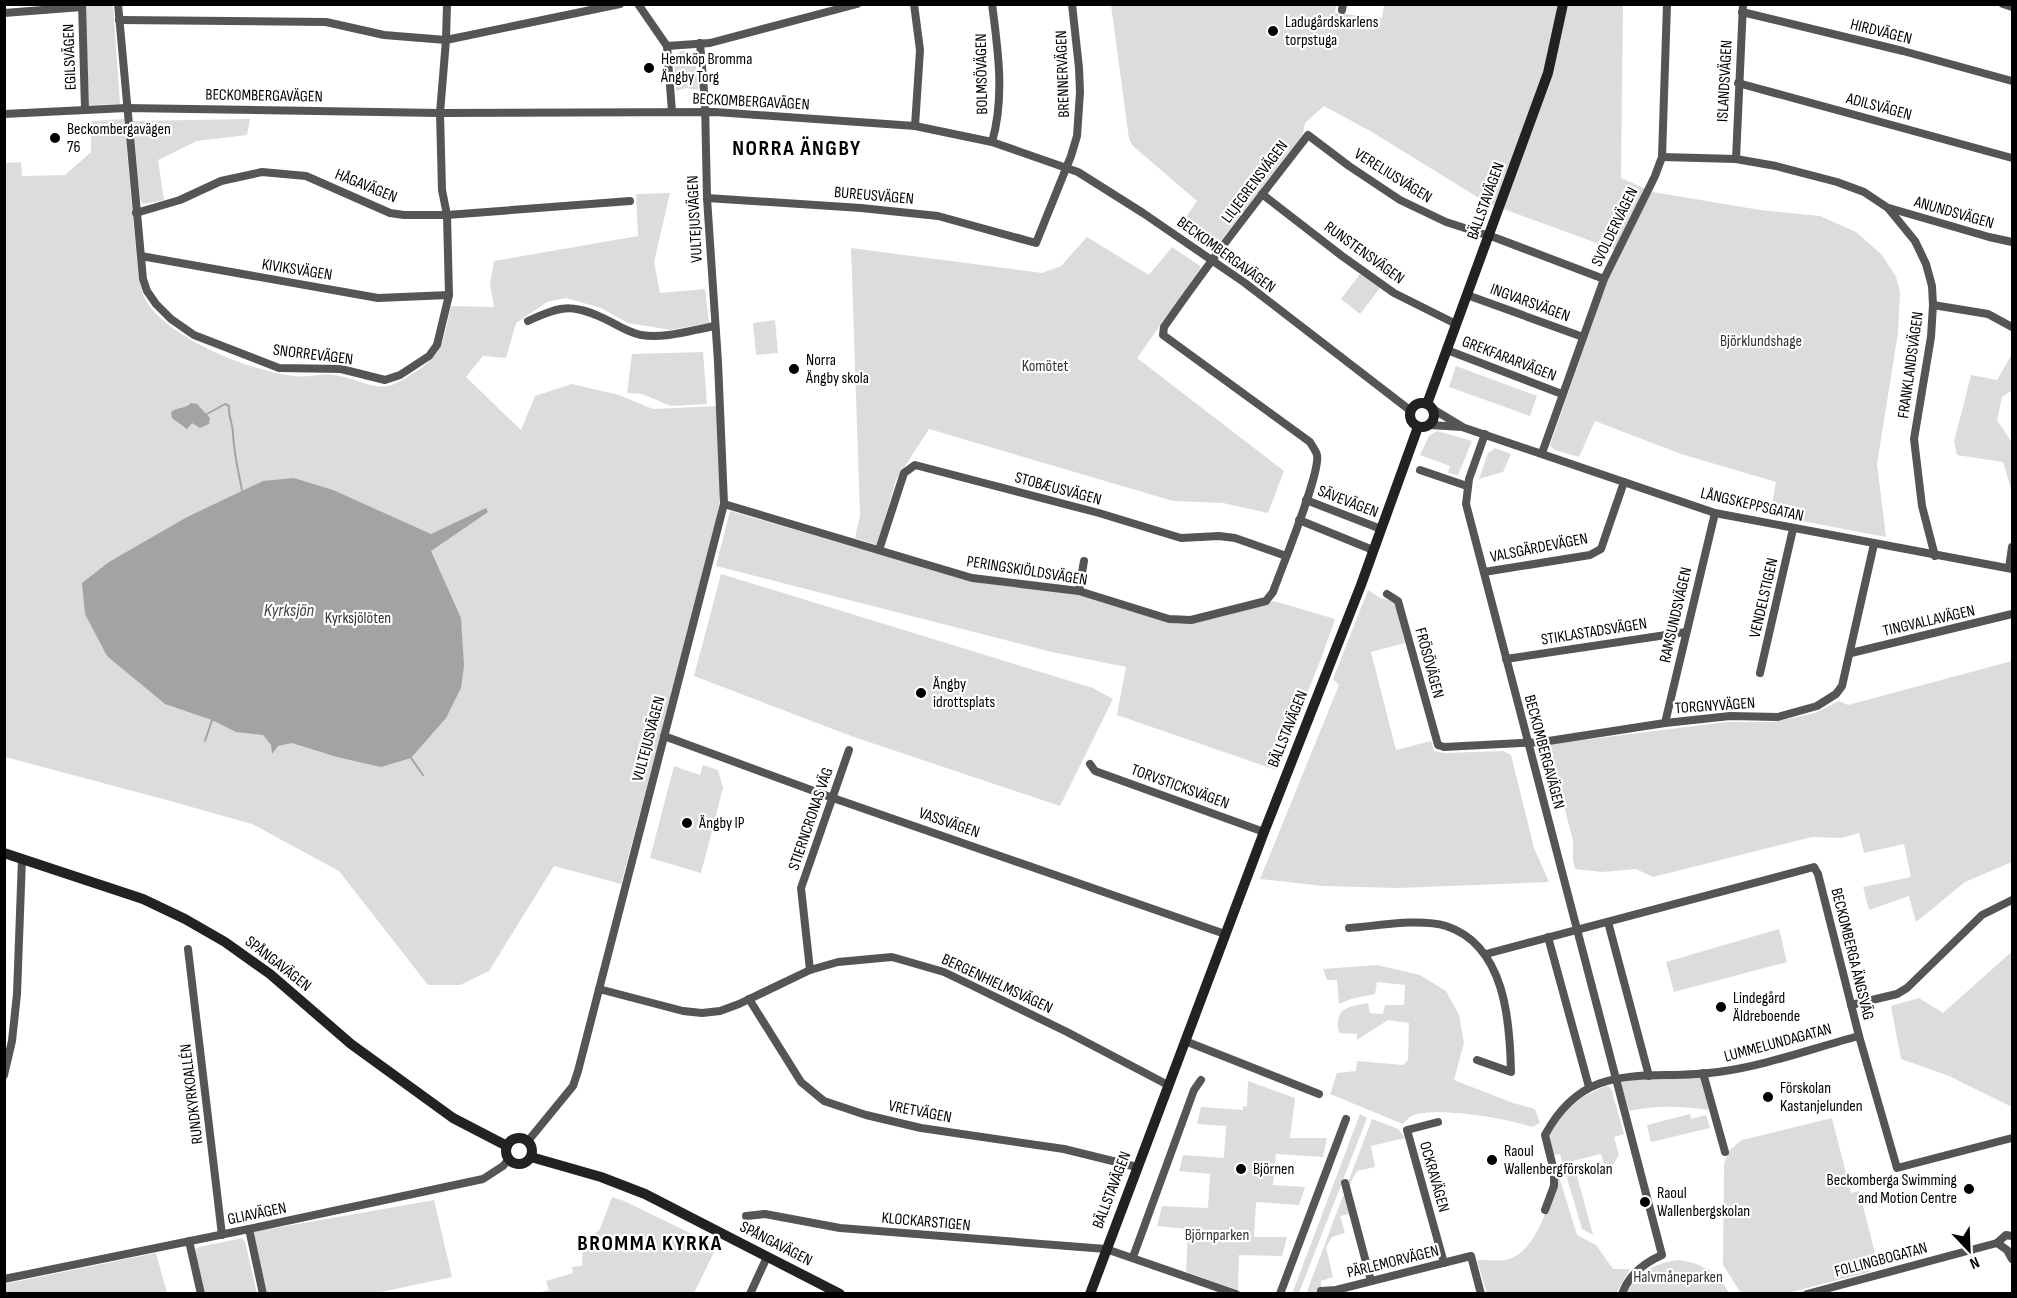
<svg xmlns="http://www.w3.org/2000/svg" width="2017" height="1298" viewBox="0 0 2017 1298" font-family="'Sofia Sans Condensed',sans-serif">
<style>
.green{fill:#dcdcdc}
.water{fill:#a3a3a3}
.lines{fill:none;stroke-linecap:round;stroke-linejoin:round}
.stream{stroke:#a3a3a3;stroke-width:2}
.street{stroke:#555;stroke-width:8}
.secondary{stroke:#222;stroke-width:10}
.poi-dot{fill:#000;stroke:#fff;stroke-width:2}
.labels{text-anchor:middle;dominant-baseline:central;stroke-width:4.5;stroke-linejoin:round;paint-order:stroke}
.poi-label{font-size:16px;fill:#000;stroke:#fff;text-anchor:start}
.street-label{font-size:16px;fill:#000;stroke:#fff}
.park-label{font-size:16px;fill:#333;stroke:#fff}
.water-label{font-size:18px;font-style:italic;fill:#444;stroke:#fff}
.district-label{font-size:22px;font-weight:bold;letter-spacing:1.5px;fill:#000;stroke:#fff}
</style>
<rect width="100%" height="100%" fill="#fff"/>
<g class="green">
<polygon points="85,5 113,5 120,104 89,105"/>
<polygon points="1111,5 1336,5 1335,13 1382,18 1384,5 1623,5 1621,178 1653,192 1760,210 1820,216 1856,232 1882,255 1896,277 1900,292 1898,333 1877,464 1886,537 1770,515 1776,482 1681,454 1595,421 1579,457 1555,450 1550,445 1608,279 1621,252 1487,203 1372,132 1324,106 1305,123 1303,134 1216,247 1182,223 1197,201 1133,146 1129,139"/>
<polygon points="681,51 690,52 695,57 698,90 686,88 676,91 674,57"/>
<path d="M124 119 138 273C140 284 142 295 148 304 172 340 251 371 293 376 307 378 321 373 334 375 354 377 372 391 392 385 399 382 406 378 412 374 445 354 443 340 451 306L494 307 490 284 494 261 638 236 636 194 670 193 654 262 660 293 705 289 709 323 671 330 628 323 601 308 566 298 547 302 516 323 506 358 483 356 466 377 521 430 535 396 572 384 619 395 653 409 718 406 721 484 719 506 713 537 621 884 554 866 489 971 460 985H428L339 871 252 824 163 799 5 757 4 163 21 162 22 176 65 175 91 152V121Z"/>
<polygon points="250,119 247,135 197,141 158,160 164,200 143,204 140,199 133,121"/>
<polygon points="1087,237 1149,275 1172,247 1200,266 1200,269 1137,358 1284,471 1268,513 1223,503 1173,501 929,429 896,480 877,545 855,538 860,515 851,248 1042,273 1061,266"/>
<polygon points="1360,274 1380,288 1360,314 1341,299"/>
<polygon points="775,320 778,353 756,355 753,323"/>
<polygon points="703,352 707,404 671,406 642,394 627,393 632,354"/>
<polygon points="2012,354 2012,390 2002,397 1997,420 2012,443 2012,492 2003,462 1957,455 1954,442 1971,375 1997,380"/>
<polygon points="1456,366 1537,396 1530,416 1449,387"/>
<polygon points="1437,431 1472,441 1458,475 1448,473 1450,466 1420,455 1429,436"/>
<polygon points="1495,448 1511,454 1503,472 1479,479 1488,453"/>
<polygon points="730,511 980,583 1077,594 1178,624 1217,618 1274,601 1335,619 1321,659 1276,770 1117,715 1126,667 1052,652 716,566"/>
<polygon points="721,574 1093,688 1113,699 1060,806 851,736 694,676"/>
<polygon points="1368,590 1380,598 1395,602 1405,643 1371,652 1396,750 1431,741 1434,751 1444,753 1503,751 1511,755 1534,848 1549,882 1398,888 1323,886 1260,879 1339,685 1333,679"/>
<polygon points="2012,661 2012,862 1965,882 1916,922 1909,896 1869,910 1863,887 1911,877 1904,844 1864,853 1859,833 1841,838 1812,837 1653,877 1636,869 1602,872 1575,869 1573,860 1573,841 1550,751 1551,744 1726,722 1774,722 1815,713 1839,701 1848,705"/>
<polygon points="703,765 718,770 723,788 701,873 650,858 674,766 700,775"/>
<polygon points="1779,929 1787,962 1674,992 1666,962"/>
<polygon points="2012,952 2012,1107 1949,1076 1901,1059 1891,1006 1919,998 1943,1013 2008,955"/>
<path d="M1377 965 1420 975 1446 991 1459 1015 1464 1043 1454 1080 1513 1103 1535 1109 1540 1123 1532 1127C1506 1118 1439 1107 1414 1115 1410 1116 1406 1121 1403 1124L1330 1094 1337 1073 1356 1071 1357 1061 1403 1065 1408 1060 1409 1023 1388 1020 1357 1040V1034L1339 1033C1334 1008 1347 1007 1368 1003L1370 1013 1383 1014 1385 1005H1404L1405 985 1377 982 1375 994 1351 999 1339 1004 1337 980H1327L1323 969Z"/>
<path d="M1700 1077 1709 1110C1682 1106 1656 1105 1629 1111L1621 1083 1625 1080Z"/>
<polygon points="1248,1081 1295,1098 1290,1138 1327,1138 1323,1157 1276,1154 1273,1185 1305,1187 1299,1205 1256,1202 1254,1237 1287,1237 1282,1256 1239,1255 1238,1290 1186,1272 1188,1229 1157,1226 1162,1206 1208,1208 1210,1174 1179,1171 1183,1155 1224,1158 1226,1126 1197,1124 1201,1107 1243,1110 1243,1106 1247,1107"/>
<path d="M1606 1086 1611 1088 1624 1134 1614 1137 1619 1155 1612 1166 1605 1168 1601 1154 1573 1161 1593 1235 1582 1229 1560 1154 1554 1155 1549 1135C1566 1107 1576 1099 1606 1086Z"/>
<polygon points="1360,1114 1367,1118 1299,1293 1292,1294"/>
<polygon points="1690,1114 1691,1119 1706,1115 1710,1128 1651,1142 1647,1125"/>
<polygon points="1832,1118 1851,1193 1859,1191 1876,1257 1869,1272 1788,1293 1744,1294 1739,1290 1723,1265 1724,1164 1729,1151 1742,1140"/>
<path d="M1372 1119 1398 1129 1405 1138 1371 1146 1375 1167 1357 1171C1346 1189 1349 1193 1353 1213L1340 1216 1345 1233 1332 1237 1326 1247 1333 1277 1321 1281V1291L1316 1293 1306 1294Z"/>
<path d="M1557 1170 1577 1235 1596 1245 1613 1269H1630L1616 1293H1487L1477 1260C1486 1260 1497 1261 1506 1260 1539 1252 1551 1197 1557 1170Z"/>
<polygon points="612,1197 624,1201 717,1246 694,1293 537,1293 549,1290 546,1281 573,1273 572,1267 582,1266 583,1246 600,1229"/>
<polygon points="434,1200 452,1277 376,1293 267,1293 253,1232"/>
<polygon points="242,1238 245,1242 257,1293 204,1293 195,1249 199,1247"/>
<polygon points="156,1253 167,1293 5,1293 5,1284"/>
<path d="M1677 1260C1700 1262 1719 1273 1729 1293H1627C1636 1273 1656 1263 1677 1260Z"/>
</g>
<g class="water">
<path d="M191 403 197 404 210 418 209 424 200 428 192 423 187 429 172 418 171 412C177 407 185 409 191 403Z"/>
<polygon points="294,478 333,490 431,534 486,508 488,512 431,551 461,618 464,666 461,688 446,718 411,758 381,767 337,757 292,743 278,746 272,754 271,745 263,735 236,732 212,720 165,704 107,656 85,614 82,583 109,562 187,517 263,481"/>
</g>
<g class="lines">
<g class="stream">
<path d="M207 414 225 404 229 406C228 416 233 424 233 434 234 453 238 471 242 490"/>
<polyline points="205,741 212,720"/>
<polyline points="411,758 423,775"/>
</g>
<g class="street">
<polyline points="82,4 85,109"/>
<polyline points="118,4 143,279 147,291 156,304 171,319 194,335 279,368 341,369 385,380 400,375 429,356 437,345 449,295 447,215 442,190 440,113 446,40 447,4"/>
<polyline points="638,4 667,46"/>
<polyline points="914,4 920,50 915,126"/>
<polyline points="2003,4 2012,7"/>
<polyline points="1342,10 1343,4"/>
<polyline points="1742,12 1903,51 2012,81"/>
<polyline points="4,13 82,7"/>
<polyline points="119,20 326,22 384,35 446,40 620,4"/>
<polyline points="667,46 710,43 857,4"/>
<polyline points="667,46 672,112"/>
<polyline points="1738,83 2012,158"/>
<polyline points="4,114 126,108 440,113 715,112 915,126 992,142 1078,172 1143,213 1245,283 1411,411"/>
<path d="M992 142C1005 97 998 50 992 4"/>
<polyline points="1662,157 1736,159 1776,166 1837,182 1864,192 1888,208 1915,241 1926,264 1932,286 1933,305 1931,337 1914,439 1922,506 1935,556"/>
<polyline points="1736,159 1743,4"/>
<polyline points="1262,194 1342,256 1394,293 1456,324"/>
<polyline points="707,198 861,208 938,216 1036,243 1071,156 1077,136 1080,92 1079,68 1072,4"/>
<polyline points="1889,208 1989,237 2012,242"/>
<polyline points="136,213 180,200 221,181 262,172 306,176 390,213 404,215 447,215 630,201"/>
<polyline points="141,256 378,298 449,295"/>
<polyline points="1467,295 1583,337"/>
<polyline points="1933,305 1988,314 2012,327"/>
<path d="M528 321C564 304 575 304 611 322 620 327 630 333 641 335 665 339 692 330 715 326"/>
<polyline points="1447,350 1562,394"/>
<polyline points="1431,408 1461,426"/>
<polyline points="1430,425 1462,427 1715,513 2012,569"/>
<path d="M1485 434 1469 479 1466 504 1662 1255C1644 1263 1629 1274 1622 1294"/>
<polyline points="1542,453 1604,279 1655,176 1662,157 1667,4"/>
<polyline points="1420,470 1467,486"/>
<polyline points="1306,500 1381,529"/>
<path d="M724 504 972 578 1079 591 1169 619 1191 620 1266 601 1273 592C1281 569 1321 473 1317 455 1316 451 1312 446 1310 442L1163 335 1164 327C1210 261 1259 198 1308 135L1349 166 1400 200 1446 222 1496 238 1604 279"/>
<polyline points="1299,520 1373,550"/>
<polyline points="879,550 904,473 915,465 1099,513 1181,538 1219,536 1235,538 1286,556"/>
<polyline points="2009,568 2012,547"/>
<polyline points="1484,572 1590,555 1601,549 1624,482"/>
<polyline points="1079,591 1084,561"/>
<polyline points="1387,594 1398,601 1438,745 1444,747 1542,742 1665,723 1730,716 1778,717 1817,706 1836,694 1842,686 1874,544"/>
<polyline points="1851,653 2012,614"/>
<polyline points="1506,659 1686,632"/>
<polyline points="1760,673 1793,529"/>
<polyline points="1665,723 1715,513"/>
<polyline points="664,736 833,798 1225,934"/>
<polyline points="1090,764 1095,771 1264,832"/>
<polyline points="1608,922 1649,1076"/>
<path d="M1349 928C1377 926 1419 918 1446 926 1505 945 1510 1021 1511 1072L1477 1060"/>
<polyline points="1548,937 1589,1087"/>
<polyline points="188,949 222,1235"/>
<polyline points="1486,954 1814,867 1818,874 1859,1036 1897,1168 2012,1138"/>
<polyline points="810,970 801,888 849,750"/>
<polyline points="599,989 683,1011 702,1013 720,1011 739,1004 810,970 838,962 892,957 944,972 971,985 1067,1032 1168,1085"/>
<polyline points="749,999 801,1082 824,1101 866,1115 921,1128 1064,1149 1137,1167"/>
<polyline points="1851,1005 1897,994 1907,988 1982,915 2012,900"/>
<polyline points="1185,1041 1319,1094"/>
<polyline points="1703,1073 1725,1152"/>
<polyline points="4,1075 12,1041 17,994 22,859"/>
<polyline points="1438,1122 1407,1130 1444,1263"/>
<polyline points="528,1141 573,1086 578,1071 724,504 718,362 707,198 705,103 700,43"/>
<polyline points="1345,1183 1371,1281"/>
<path d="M1545 1210 1554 1186V1171L1545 1135C1587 1057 1647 1082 1718 1072 1765 1066 1813 1048 1859 1036"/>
<polyline points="746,1216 765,1214 840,1228 1106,1249 1236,1294"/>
<polyline points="249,1229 263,1294"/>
<polyline points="189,1241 201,1294"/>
<polyline points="1997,1243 2007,1250 2012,1259"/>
<polyline points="1133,1257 1194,1090 1201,1080"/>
<polyline points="4,1279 249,1229 483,1179 503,1166 509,1159"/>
<polyline points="1321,1291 1336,1290 1471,1256 1481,1294"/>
<polyline points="750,1294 767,1257"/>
<polyline points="1280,1294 1346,1119"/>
<polyline points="1807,1294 1997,1243 2006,1235 2012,1236"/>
</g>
<g class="secondary">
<circle cx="1422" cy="415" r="12"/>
<polyline points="1427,404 1548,73 1563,4"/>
<polyline points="4,853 143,899 185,919 225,942 270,974 351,1044 453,1118 507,1146"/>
<circle cx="519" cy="1151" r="13"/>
<polyline points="531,1157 601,1177 645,1194 840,1294"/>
<polyline points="1090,1294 1264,832 1361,585 1418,427"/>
</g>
</g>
<g class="poi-dot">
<circle cx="1273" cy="31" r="6"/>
<circle cx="649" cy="68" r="6"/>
<circle cx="55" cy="138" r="6"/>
<circle cx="794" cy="369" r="6"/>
<circle cx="921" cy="693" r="6"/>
<circle cx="687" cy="823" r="6"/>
<circle cx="1721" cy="1007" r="6"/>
<circle cx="1768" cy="1097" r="6"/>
<circle cx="1492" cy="1160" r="6"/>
<circle cx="1241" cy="1169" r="6"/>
<circle cx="1969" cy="1189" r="6"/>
<circle cx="1645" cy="1202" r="6"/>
</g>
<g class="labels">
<g class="poi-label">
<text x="1285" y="22">Ladugårdskarlens<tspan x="1285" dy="18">torpstuga</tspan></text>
<text x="661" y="59">Hemköp Bromma<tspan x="661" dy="18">Ängby Torg</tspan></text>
<text x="67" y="129">Beckombergavägen<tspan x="67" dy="18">76</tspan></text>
<text x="806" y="360">Norra<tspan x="806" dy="18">Ängby skola</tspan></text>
<text x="933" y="684">Ängby<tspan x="933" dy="18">idrottsplats</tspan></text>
<text x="699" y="823">Ängby IP</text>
<text x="1733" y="998">Lindegård<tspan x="1733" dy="18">Äldreboende</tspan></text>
<text x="1780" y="1088">Förskolan<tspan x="1780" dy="18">Kastanjelunden</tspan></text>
<text x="1504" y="1151">Raoul<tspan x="1504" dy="18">Wallenbergförskolan</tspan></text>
<text x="1253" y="1169">Björnen</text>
<text x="1957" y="1180" text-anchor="end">Beckomberga Swimming<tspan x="1957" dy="18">and Motion Centre</tspan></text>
<text x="1657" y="1193">Raoul<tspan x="1657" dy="18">Wallenbergskolan</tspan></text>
</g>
<g class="street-label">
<text transform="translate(1881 32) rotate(14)">HIRDVÄGEN</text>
<text transform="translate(70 57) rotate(-92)">EGILSVÄGEN</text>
<text transform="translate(982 74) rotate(-91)">BOLMSÖVÄGEN</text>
<text transform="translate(1063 74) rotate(-92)">BRENNERVÄGEN</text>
<text transform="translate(1725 81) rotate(-87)">ISLANDSVÄGEN</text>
<text transform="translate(264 96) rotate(1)">BECKOMBERGAVÄGEN</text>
<text transform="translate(751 102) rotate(3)">BECKOMBERGAVÄGEN</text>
<text transform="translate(1879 107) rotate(15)">ADILSVÄGEN</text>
<text transform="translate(1393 176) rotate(32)">VERELIUSVÄGEN</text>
<text transform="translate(1255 182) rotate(-53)">LILJEGRENSVÄGEN</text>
<text transform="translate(366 186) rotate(22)">HÅGAVÄGEN</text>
<text transform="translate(874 196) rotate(5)">BUREUSVÄGEN</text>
<text transform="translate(1486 201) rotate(-70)">BÄLLSTAVÄGEN</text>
<text transform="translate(1954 213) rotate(16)">ANUNDSVÄGEN</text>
<text transform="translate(695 219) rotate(-93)">VULTEJUSVÄGEN</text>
<text transform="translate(1615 227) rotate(-64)">SVOLDERVÄGEN</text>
<text transform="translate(1364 253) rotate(36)">RUNSTENSVÄGEN</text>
<text transform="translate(1226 255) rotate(36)">BECKOMBERGAVÄGEN</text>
<text transform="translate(297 270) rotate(9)">KIVIKSVÄGEN</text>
<text transform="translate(1530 303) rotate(20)">INGVARSVÄGEN</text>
<text transform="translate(313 355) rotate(7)">SNORREVÄGEN</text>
<text transform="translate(1509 359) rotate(21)">GREKFARARVÄGEN</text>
<text transform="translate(1911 365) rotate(-82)">FRANKLANDSVÄGEN</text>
<text transform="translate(1058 489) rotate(15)">STOBÆUSVÄGEN</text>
<text transform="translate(1348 502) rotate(21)">SÄVEVÄGEN</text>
<text transform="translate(1752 505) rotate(13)">LÅNGSKEPPSGATAN</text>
<text transform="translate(1539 548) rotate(-11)">VALSGÄRDEVÄGEN</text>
<text transform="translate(1027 571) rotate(9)">PERINGSKIÖLDSVÄGEN</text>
<text transform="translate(1764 598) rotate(-77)">VENDELSTIGEN</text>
<text transform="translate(1676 615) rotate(-77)">RAMSUNDSVÄGEN</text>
<text transform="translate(1929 621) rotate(-13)">TINGVALLAVÄGEN</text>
<text transform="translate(1594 632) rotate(-9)">STIKLASTADSVÄGEN</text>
<text transform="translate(1429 663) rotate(75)">FRÖSÖVÄGEN</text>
<text transform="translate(1715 706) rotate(-4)">TORGNYVÄGEN</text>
<text transform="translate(1288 729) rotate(-68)">BÄLLSTAVÄGEN</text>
<text transform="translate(649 739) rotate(-75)">VULTEJUSVÄGEN</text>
<text transform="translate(1544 752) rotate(75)">BECKOMBERGAVÄGEN</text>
<text transform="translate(1180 787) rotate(20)">TORVSTICKSVÄGEN</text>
<text transform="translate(811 819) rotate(-71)">STIERNCRONAS VÄG</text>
<text transform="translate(949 823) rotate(19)">VASSVÄGEN</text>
<text transform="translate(1852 954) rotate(76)">BECKOMBERGA ÄNGSVÄG</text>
<text transform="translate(278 964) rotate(38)">SPÅNGAVÄGEN</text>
<text transform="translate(997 984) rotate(25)">BERGENHIELMSVÄGEN</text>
<text transform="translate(1778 1043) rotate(-15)">LUMMELUNDAGATAN</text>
<text transform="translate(192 1094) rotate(-97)">RUNDKYRKOALLÉN</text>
<text transform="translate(920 1112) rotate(11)">VRETVÄGEN</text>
<text transform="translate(1434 1177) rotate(74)">OCKRAVÄGEN</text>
<text transform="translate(1112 1190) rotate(-69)">BÄLLSTAVÄGEN</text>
<text transform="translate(257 1214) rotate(-12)">GLIAVÄGEN</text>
<text transform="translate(926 1222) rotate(5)">KLOCKARSTIGEN</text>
<text transform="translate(776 1244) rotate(27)">SPÅNGAVÄGEN</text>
<text transform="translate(1881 1260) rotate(-15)">FOLLINGBOGATAN</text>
<text transform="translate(1393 1262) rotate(-14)">PÄRLEMORVÄGEN</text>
</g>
<g class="park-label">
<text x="1761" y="341">Björklundshage</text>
<text x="1045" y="366">Komötet</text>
<text x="358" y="618">Kyrksjölöten</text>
<text x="1217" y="1235">Björnparken</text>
<text x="1678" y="1277">Halvmåneparken</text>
</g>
<g class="water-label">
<text x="289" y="610">Kyrksjön</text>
</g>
<g class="district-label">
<text x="797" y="148">NORRA ÄNGBY</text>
<text x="650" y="1243">BROMMA KYRKA</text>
</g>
</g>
<rect width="2017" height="1298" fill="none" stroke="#000000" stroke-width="12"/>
<g transform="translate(1969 1250) rotate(157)" stroke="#ffffff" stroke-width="4.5" paint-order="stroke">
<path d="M0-4.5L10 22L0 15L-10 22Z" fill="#000000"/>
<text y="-9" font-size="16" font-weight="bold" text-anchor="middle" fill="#000000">N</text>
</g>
</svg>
